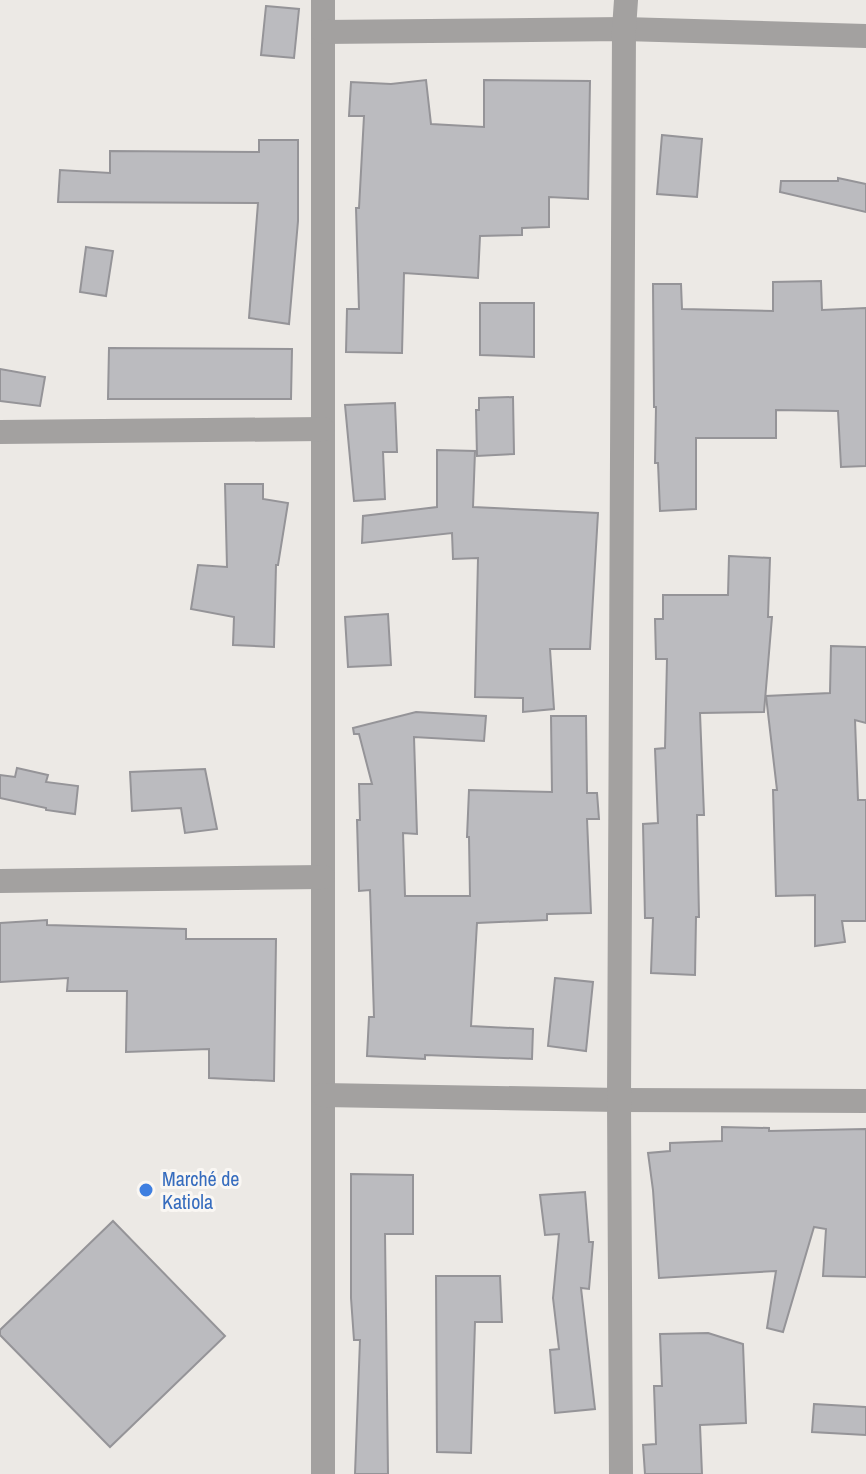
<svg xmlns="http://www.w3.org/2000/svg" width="866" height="1474" viewBox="0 0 866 1474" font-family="'Archivo Narrow',sans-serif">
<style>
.building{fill:#bbbbbf;stroke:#959498;stroke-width:2}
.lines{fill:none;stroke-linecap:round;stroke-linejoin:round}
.street{stroke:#a3a1a0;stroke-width:24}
.shop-dot{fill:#3f7fe0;stroke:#faf7f3;stroke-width:3}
.labels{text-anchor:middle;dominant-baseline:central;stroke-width:6;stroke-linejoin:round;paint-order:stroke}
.shop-label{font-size:20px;fill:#366cbe;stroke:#faf7f3;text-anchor:start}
</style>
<rect width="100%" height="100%" fill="#ece9e5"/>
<g class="building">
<polygon points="266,6 299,9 294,58 261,55"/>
<polygon points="426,80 431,124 484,127 484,80 590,81 588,199 549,197 549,227 522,228 522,235 480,236 478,278 404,273 402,353 346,352 347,309 359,309 356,208 359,208 364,116 349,116 351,82 391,84"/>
<polygon points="662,135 702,139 697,197 657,194"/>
<polygon points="259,140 298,140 298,221 289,324 249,318 258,203 58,202 60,170 110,173 110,151 259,152"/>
<polygon points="838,178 866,184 866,212 780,192 781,181 838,181"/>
<polygon points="86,247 113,251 106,296 80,292"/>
<polygon points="821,281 822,310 866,308 866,466 841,467 838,411 776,410 776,438 696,438 696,509 660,511 658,463 655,463 656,407 654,407 653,284 681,284 682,309 773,311 773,282"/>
<polygon points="480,303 534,303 534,357 480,355"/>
<polygon points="109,348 292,349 291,399 108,399"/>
<polygon points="0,369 45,377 40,406 0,401"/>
<polygon points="513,397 514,454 477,456 476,410 479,410 479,398"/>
<polygon points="395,403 397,452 383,452 385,499 354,501 345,405"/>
<polygon points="437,450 475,451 473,507 598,513 590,649 550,649 554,709 523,712 523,698 475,697 478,558 453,559 452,533 362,543 363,516 437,507"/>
<polygon points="225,484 263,484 263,499 288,503 278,565 276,565 274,647 233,645 234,617 191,609 198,565 227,567"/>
<polygon points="729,556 770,558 768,617 772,617 764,712 700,713 704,815 697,815 699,917 696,917 695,975 651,973 653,918 645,918 643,824 658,823 655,749 665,748 667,659 656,659 655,619 663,619 663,595 728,595"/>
<polygon points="388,614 391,665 348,667 345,617"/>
<polygon points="831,646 866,647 866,723 855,720 858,800 866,800 866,921 842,921 845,942 815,946 815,895 776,896 773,790 777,790 766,696 830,693"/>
<polygon points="416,712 486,716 484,741 414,737 417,834 403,833 405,896 470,896 469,837 467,837 469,790 552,792 551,716 586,716 587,793 597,793 599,819 587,819 591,913 547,914 547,920 477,923 471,1026 533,1029 532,1059 425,1055 425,1059 367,1056 369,1017 374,1017 370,890 359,891 357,820 360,820 359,784 372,784 359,734 354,734 353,728"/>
<polygon points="17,768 48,775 46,782 78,786 75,814 46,810 46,808 0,798 0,775 15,777"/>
<polygon points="205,769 217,829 185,833 181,808 132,811 130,772"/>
<polygon points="47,920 47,925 186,929 186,939 276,939 274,1081 209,1078 209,1049 126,1052 127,991 67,991 68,978 0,982 0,923"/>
<polygon points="555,978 593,982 586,1051 548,1046"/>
<polygon points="722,1127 769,1128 769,1131 866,1129 866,1277 823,1276 826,1229 814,1227 783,1332 767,1328 776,1271 659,1278 653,1190 648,1153 670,1151 670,1143 722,1141"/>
<polygon points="351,1174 413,1175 413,1234 385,1234 388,1474 355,1474 360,1340 354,1340 351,1298"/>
<polygon points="585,1192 589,1242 593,1242 589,1289 581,1288 595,1409 555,1413 550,1350 559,1349 553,1298 559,1234 545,1235 540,1195"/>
<polygon points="113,1221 225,1336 110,1447 0,1335 0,1330"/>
<polygon points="436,1276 500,1276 502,1322 475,1322 471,1453 437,1452"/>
<polygon points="708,1333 743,1344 746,1423 700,1425 702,1474 645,1474 643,1445 656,1444 654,1386 662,1386 660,1334"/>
<polygon points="814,1404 866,1407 866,1435 812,1432"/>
</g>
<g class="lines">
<g class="street">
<polyline points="323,0 323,1474"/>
<polyline points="323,32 624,29 866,36"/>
<polyline points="0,432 323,429"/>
<polyline points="0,881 323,877"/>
<polyline points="323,1095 619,1100 866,1101"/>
<polyline points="621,1474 619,1100 624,29 626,0"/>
</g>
</g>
<circle class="shop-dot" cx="146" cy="1190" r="8"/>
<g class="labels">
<g class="shop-label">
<text x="162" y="1178">Marché de<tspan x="162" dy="23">Katiola</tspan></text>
</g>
</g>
</svg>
